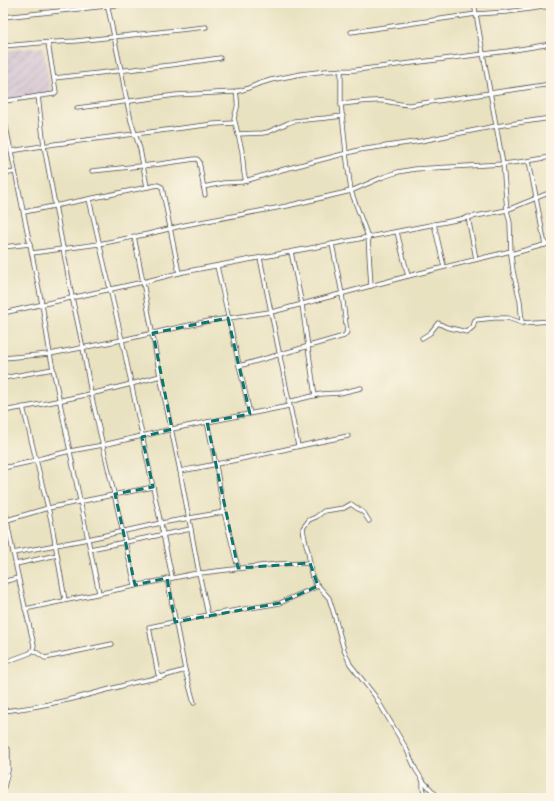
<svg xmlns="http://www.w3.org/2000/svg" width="554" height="801" viewBox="0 0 554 801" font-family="'Comic Neue',sans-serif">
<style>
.industrial{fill:url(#industrial-furrows)}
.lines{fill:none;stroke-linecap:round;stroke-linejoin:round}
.minor-casing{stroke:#484642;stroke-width:5}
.minor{stroke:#fff;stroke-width:3.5}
.marked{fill:none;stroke:#0f766e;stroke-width:3;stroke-dasharray:8 5;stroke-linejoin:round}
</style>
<defs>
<pattern id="industrial-furrows" width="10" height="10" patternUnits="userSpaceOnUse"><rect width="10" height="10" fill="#cfbdcf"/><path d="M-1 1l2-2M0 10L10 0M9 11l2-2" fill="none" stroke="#a89aa8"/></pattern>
</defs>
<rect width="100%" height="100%" fill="#fcf5e5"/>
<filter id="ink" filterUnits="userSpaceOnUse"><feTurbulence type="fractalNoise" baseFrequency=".025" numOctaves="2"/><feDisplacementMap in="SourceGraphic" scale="8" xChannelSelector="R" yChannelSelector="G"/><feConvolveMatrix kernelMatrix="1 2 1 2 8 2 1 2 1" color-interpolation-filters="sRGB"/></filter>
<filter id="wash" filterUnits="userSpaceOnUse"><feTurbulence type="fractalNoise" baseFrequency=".012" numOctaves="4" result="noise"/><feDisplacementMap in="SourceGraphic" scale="16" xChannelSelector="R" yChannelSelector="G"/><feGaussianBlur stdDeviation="0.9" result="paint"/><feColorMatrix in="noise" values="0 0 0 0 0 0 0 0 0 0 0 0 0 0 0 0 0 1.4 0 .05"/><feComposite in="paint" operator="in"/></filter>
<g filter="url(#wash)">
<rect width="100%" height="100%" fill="#e9e2c1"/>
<polygon class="industrial" points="43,47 51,93 3,102 3,51"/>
</g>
<g filter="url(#ink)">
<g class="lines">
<g class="minor-casing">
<g id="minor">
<polyline points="107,3 121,70 125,92 131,121 140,149 147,187"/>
<polyline points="3,17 135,3"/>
<polyline points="351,32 476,14 507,12 551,6"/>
<polyline points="3,46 39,43 76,41 206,27"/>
<polyline points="341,70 341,104 346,153 351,191 368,237 371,286"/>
<polyline points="54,78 171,65 220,58"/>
<path d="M236 91C237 97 238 103 237 108 236 112 235 114 234 118L242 151 244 173 246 181"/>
<polyline points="38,96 44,146 50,178 72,297 83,348 91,394 135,585"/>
<polyline points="3,102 5,101 54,94 56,92 48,43"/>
<path d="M341 104C355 103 370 100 384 101 393 102 401 105 410 105L551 84"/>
<polyline points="77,108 176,95 234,92 246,89 258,84 271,80 301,74 326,71 356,70 508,51 551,44"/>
<polyline points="3,112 42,304 50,354 99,593"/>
<polyline points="238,134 263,133 268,132 288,123 294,121 326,118 343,116"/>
<polyline points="11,151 55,144 214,124 235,123"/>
<polyline points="529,161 545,245"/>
<polyline points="92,171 160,164 195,159 197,159 199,161 205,195"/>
<polyline points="3,174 15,172"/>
<polyline points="203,187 223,183 242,182 281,170 359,150 421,141 496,126 551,118"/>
<polyline points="89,199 122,340 172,577"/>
<polyline points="24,212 158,185 162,187 179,273"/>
<polyline points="468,217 476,259"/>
<polyline points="434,224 444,267"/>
<polyline points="397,232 408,276"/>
<polyline points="134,236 143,282 160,376 180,471 199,573 208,615"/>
<polyline points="3,247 30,244"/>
<polyline points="291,252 302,305 315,396"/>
<polyline points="32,253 99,244 148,234 185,225 287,206 351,191 383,177 398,172 415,169 503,164 527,161 551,157"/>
<polyline points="511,254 551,243"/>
<polyline points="260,258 271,312 298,446"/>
<polyline points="217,266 250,414"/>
<polyline points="3,313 143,282 183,272 343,242 507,210 503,164 474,3"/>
<polyline points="522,323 520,301 513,271 511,255 510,223 507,210 551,192"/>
<polyline points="422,338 430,333 438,323 446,327 467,332 473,327 475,320 494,318 508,318 522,323 551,321"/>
<polyline points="3,358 50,354 122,340 171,329 209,321 276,311 408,276 511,251"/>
<polyline points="239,366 344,336 347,332 342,294 332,244"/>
<polyline points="3,378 53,369"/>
<polyline points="288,402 321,394 340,393 361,388"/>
<polyline points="23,407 51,520 65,600"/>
<path d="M3 411C56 402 109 391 160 376"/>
<polyline points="207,422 216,465 224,512 238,568"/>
<polyline points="3,468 30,462 42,458 70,451 103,445 172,429 289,406"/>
<path d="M180 471C237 461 292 447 348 436"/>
<path d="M3 497C11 547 22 596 34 645L33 650 30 653 3 663"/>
<polyline points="7,520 48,508 153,487"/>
<polyline points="369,521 364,513 351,504 344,508 324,511 316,517 309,520 303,528 304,535 307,548 308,551 311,573 314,581 329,598 334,614 344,650 350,664 375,696 406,748 416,770 423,781 439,798"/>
<polyline points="90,549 191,529"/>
<polyline points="13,553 88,539 161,523 224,512"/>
<polyline points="16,564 57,555"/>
<polyline points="167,578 185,670 194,703"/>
<polyline points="3,585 6,581 18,578"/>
<polyline points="25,609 192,574 277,564 310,563"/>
<polyline points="33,650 45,658 112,644"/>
<polyline points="185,670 161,677 158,674 149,627 208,615 280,603 318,586"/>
<path d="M3 711C45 707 85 696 125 685 137 681 149 680 161 677"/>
<polyline points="423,781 423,788 426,798"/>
<polyline points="3,791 8,771 8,749"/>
</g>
</g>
<use href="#minor" class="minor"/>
</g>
</g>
<path class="marked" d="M228 318 250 414 207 422 238 568 310 563 318 586 280 603 175 622 167 578 135 585 115 494 153 487 142 437 172 429 153 333Z"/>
<rect width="554" height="801" fill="none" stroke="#fcf5e5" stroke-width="16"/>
</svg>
